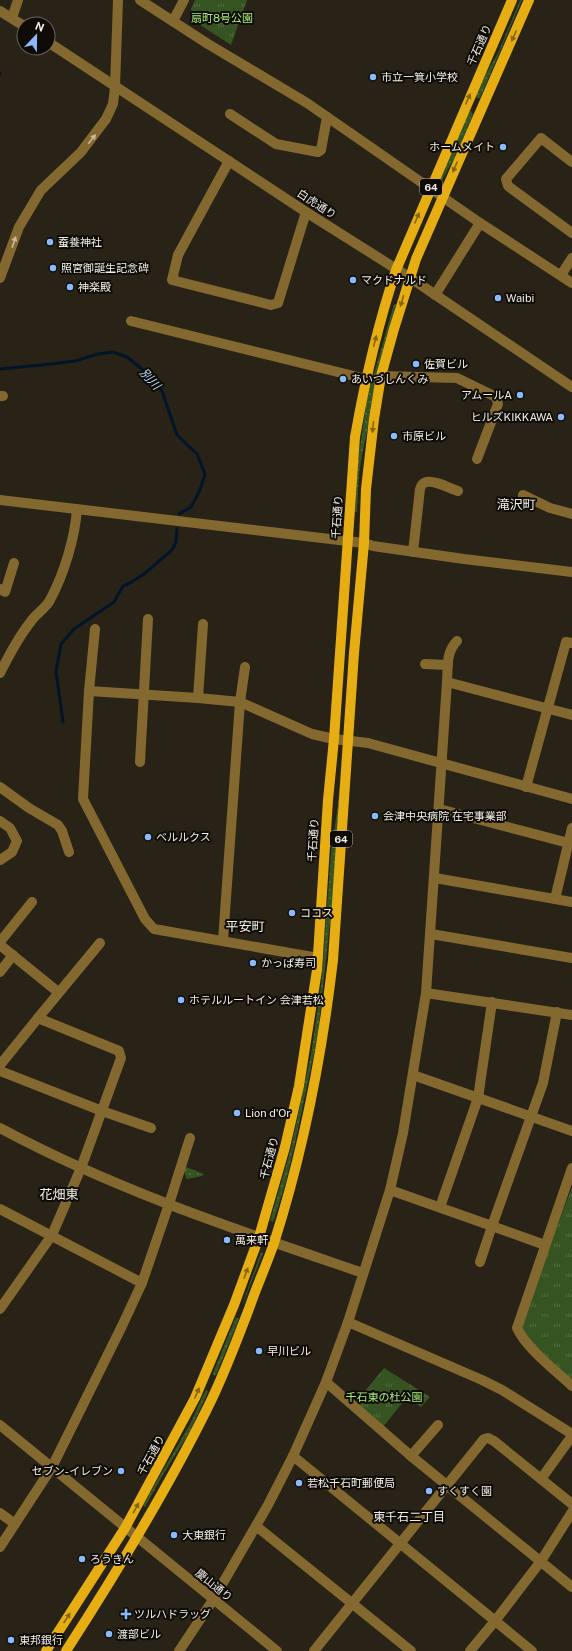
<svg xmlns="http://www.w3.org/2000/svg" width="572" height="1651" viewBox="0 0 572 1651" font-family="'Public Sans','Noto Sans JP',sans-serif">
<style>
.grass{fill:url(#grass-dots)}
.park{fill:url(#park-tufts)}
.lines{fill:none;stroke-linecap:round;stroke-linejoin:round}
.stream{stroke:#001628;stroke-width:3}
.minor{stroke:#83692f;stroke-width:10}
.major{stroke:#e6ae13;stroke-width:10}
.oneway{fill:#85650e}
.oneway2{fill:#c6b99d}
.poi-dot{fill:#8bbafc;stroke:#0f0c07;stroke-width:1.5}
.labels{text-anchor:middle;dominant-baseline:central;stroke-width:4;stroke-linejoin:round;paint-order:stroke}
.shield{fill:#0f0c07;stroke:#aeaaa4;stroke-width:1}
.shield-label{font-size:10px;font-weight:bold;fill:#f2eee7}
.park-label{font-size:11px;fill:#a8ea7e;stroke:#0f0c07}
.street-label{font-size:11px;fill:#f2eee7;stroke:#0f0c07}
.poi-label{font-size:11px;fill:#f2eee7;stroke:#0f0c07;text-anchor:start}
.water-label{font-size:12px;font-style:italic;fill:#b5dfff;stroke:#0f0c07}
.neighbourhood-label{font-size:12px;fill:#f2eee7;stroke:#0f0c07}
.quarter-label{font-size:13px;fill:#f2eee7;stroke:#0f0c07}
</style>
<defs>
<pattern id="grass-dots" width="8" height="8" patternUnits="userSpaceOnUse"><rect width="8" height="8" fill="#365421"/><path d="M2 2h.1M6 6h.1" fill="none" stroke="#546d41" stroke-width="1.8" stroke-linecap="round"/></pattern>
<pattern id="park-tufts" width="24" height="20" patternUnits="userSpaceOnUse"><rect width="24" height="20" fill="#365421"/><path d="M3 7l-1-3M5 7V3M7 7l1-3M15 17l-1-3M17 17v-4M19 17l1-3" fill="none" stroke="#546d41"/></pattern>
</defs>
<rect width="100%" height="100%" fill="#282217"/>
<g class="grass">
<polygon points="520,0 522,0 480,98 477,98 475,96 479,86 498,53"/>
<polygon points="471,111 473,115 453,161 428,204 469,112"/>
<polygon points="394,304 396,304 384,353 362,455 359,475 357,512 355,512 358,461 367,398"/>
<polygon points="342,760 332,903 318,1034 294,1148 285,1185 273,1222 270,1221 291,1148 311,1054 321,986 331,853 338,804"/>
<polygon points="186,1167 204,1174 202,1176 187,1179 184,1172"/>
<polygon points="261,1252 263,1253 243,1304 243,1302"/>
<polygon points="236,1317 239,1319 216,1375 214,1376 213,1373"/>
<polygon points="207,1390 208,1392 189,1433 164,1473 145,1507 143,1505 190,1424 205,1391"/>
</g>
<g class="park">
<polygon points="195,0 247,0 231,45 194,21 191,9"/>
<polygon points="572,1187 572,1385 534,1349 520,1325"/>
<polygon points="384,1368 430,1397 421,1407 407,1397 383,1427 355,1403"/>
</g>
<g class="lines">
<g class="stream">
<polyline points="0,73 0,74"/>
<polyline points="0,369 51,364 75,361 98,354 113,352 127,357 148,374 162,391 177,435 197,454 205,474 200,490 191,507 179,514"/>
<polyline points="63,722 56,672 61,644 74,629 114,602 123,586 130,583 144,574 172,550 176,542 177,529"/>
</g>
<g class="minor">
<polyline points="140,0 208,44 307,103 480,223 572,283"/>
<polyline points="0,11 24,26"/>
<polyline points="12,18 18,0"/>
<polyline points="173,21 184,0"/>
<polyline points="48,42 306,212 409,277 572,387"/>
<polyline points="230,114 276,144 318,152 321,150 327,117"/>
<polyline points="229,161 178,255 172,280 271,305 278,303 306,212"/>
<polyline points="572,162 541,138 506,179 508,186 572,233"/>
<polyline points="561,275 572,258"/>
<polyline points="0,278 19,227 41,190 81,152 106,119 113,104 115,87 118,0"/>
<polyline points="435,295 480,223"/>
<polyline points="131,321 366,379"/>
<polyline points="381,376 457,378 496,397 498,404 477,459"/>
<polyline points="0,396 3,396"/>
<polyline points="523,495 550,508 572,514"/>
<polyline points="0,500 364,543 373,546 464,559 572,572"/>
<path d="M413 552 420 489C421 486 422 483 426 482 435 480 449 488 458 491"/>
<polyline points="0,589 5,592 14,563"/>
<polyline points="95,629 89,691 83,799 145,919 154,929 318,958"/>
<polyline points="425,664 448,665"/>
<path d="M0 673C9 655 19 636 32 620 37 613 46 608 50 600 64 574 75 538 77 509"/>
<path d="M447 682C448 666 446 652 457 641"/>
<polyline points="89,691 198,698 240,702 312,734 334,739 368,743 572,799"/>
<polyline points="198,698 203,624"/>
<polyline points="140,762 148,619"/>
<polyline points="0,787 29,808 58,825 62,831 69,852"/>
<polyline points="526,787 566,642 572,643"/>
<polyline points="439,809 572,844"/>
<polyline points="0,821 10,828 17,841 12,852 0,860"/>
<polyline points="435,878 572,902"/>
<polyline points="555,899 572,828"/>
<polyline points="431,934 572,958"/>
<polyline points="223,940 240,702 245,667"/>
<polyline points="0,942 32,902"/>
<polyline points="0,945 58,992"/>
<polyline points="0,972 13,955"/>
<polyline points="426,993 572,1015"/>
<polyline points="38,1018 100,943"/>
<polyline points="0,1065 38,1018 119,1051 121,1058 81,1168 52,1235 0,1309"/>
<polyline points="0,1071 102,1111 151,1128"/>
<polyline points="413,1075 572,1131"/>
<path d="M0 1128C115 1190 240 1231 363 1273"/>
<path d="M572 1168 517 1328C527 1349 555 1370 572 1386"/>
<polyline points="390,1190 492,1226 543,1083 557,1012"/>
<polyline points="440,1207 478,1098 492,1002"/>
<polyline points="0,1209 142,1283 122,1326 52,1467 0,1547"/>
<polyline points="480,1262 492,1226 545,1245"/>
<polyline points="142,1283 169,1204 190,1138"/>
<polyline points="348,1322 482,1380 502,1390 572,1434"/>
<polyline points="326,1382 411,1456 572,1587"/>
<polyline points="0,1425 277,1651"/>
<polyline points="293,1456 532,1651"/>
<polyline points="411,1456 438,1425"/>
<polyline points="541,1479 572,1436"/>
<polyline points="0,1513 15,1524"/>
<polyline points="256,1526 411,1651"/>
<polyline points="179,1651 213,1600 268,1505 293,1456 326,1382 348,1322 390,1190 403,1133 426,993 447,682 572,715"/>
<polyline points="314,1651 484,1439 488,1438 494,1441 572,1504"/>
<polyline points="470,1651 495,1621 541,1561 572,1512"/>
</g>
<g class="major">
<path d="M46 1651 125 1528 195 1398 234 1305 259 1237 285 1147 299 1086 317 970 328 800 334 739 355 437C365 380 378 324 396 270L512 0"/>
<path d="M66 1651C117 1572 166 1492 208 1407 224 1375 237 1340 250 1306 257 1285 267 1264 274 1243 303 1152 322 1055 333 960L354 653 364 543 366 489 374 419 381 376 394 329 416 259 529 0"/>
</g>
</g>
<defs><path id="oneway-solid" d="M-6-.8H1V-3.2L6.5 0L1 3.2V.8H-6Z"/></defs>
<g class="oneway">
<use href="#oneway-solid" transform="translate(514 36) rotate(114)"/>
<use href="#oneway-solid" transform="translate(468 99) rotate(-66)"/>
<use href="#oneway-solid" transform="translate(455 167) rotate(114)"/>
<use href="#oneway-solid" transform="translate(417 218) rotate(-67)"/>
<use href="#oneway-solid" transform="translate(402 301) rotate(107)"/>
<use href="#oneway-solid" transform="translate(375 341) rotate(-76)"/>
<use href="#oneway-solid" transform="translate(373 427) rotate(96)"/>
<use href="#oneway-solid" transform="translate(246 1273) rotate(-70)"/>
<use href="#oneway-solid" transform="translate(197 1393) rotate(-67)"/>
<use href="#oneway-solid" transform="translate(136 1508) rotate(-61)"/>
<use href="#oneway-solid" transform="translate(67 1618) rotate(-57)"/>
</g>
<g class="oneway2">
<use href="#oneway-solid" transform="translate(92 139) rotate(-52)"/>
<use href="#oneway-solid" transform="translate(14 242) rotate(-72)"/>
</g>
<g class="poi-dot">
<circle cx="373" cy="77" r="4"/>
<circle cx="503" cy="147" r="4"/>
<circle cx="50" cy="242" r="4"/>
<circle cx="53" cy="268" r="4"/>
<circle cx="353" cy="280" r="4"/>
<circle cx="70" cy="287" r="4"/>
<circle cx="498" cy="298" r="4"/>
<circle cx="416" cy="364" r="4"/>
<circle cx="343" cy="379" r="4"/>
<circle cx="520" cy="395" r="4"/>
<circle cx="561" cy="417" r="4"/>
<circle cx="394" cy="436" r="4"/>
<circle cx="375" cy="816" r="4"/>
<circle cx="148" cy="837" r="4"/>
<circle cx="292" cy="913" r="4"/>
<circle cx="253" cy="963" r="4"/>
<circle cx="181" cy="1000" r="4"/>
<circle cx="237" cy="1113" r="4"/>
<circle cx="227" cy="1240" r="4"/>
<circle cx="259" cy="1351" r="4"/>
<circle cx="121" cy="1471" r="4"/>
<circle cx="299" cy="1483" r="4"/>
<circle cx="429" cy="1491" r="4"/>
<circle cx="174" cy="1535" r="4"/>
<circle cx="82" cy="1559" r="4"/>
<path d="M124 1608h4v4h4v4h-4v4h-4v-4h-4v-4h4z"/>
<circle cx="109" cy="1634" r="4"/>
<circle cx="11" cy="1640" r="4"/>
</g>
<g class="labels">
<g class="shield">
<rect x="420" y="179" width="22" height="16" rx="3"/>
<rect x="330" y="831" width="22" height="16" rx="3"/>
</g>
<g class="shield-label">
<text x="431" y="187">64</text>
<text x="341" y="839">64</text>
</g>
<g class="park-label">
<text x="222" y="18">扇町8号公園</text>
<text x="384" y="1397">千石東の杜公園</text>
</g>
<g class="street-label">
<text transform="translate(479 45) rotate(-66)">千石通り</text>
<text transform="translate(317 204) rotate(33)">白虎通り</text>
<text transform="translate(337 517) rotate(-86)">千石通り</text>
<text transform="translate(313 840) rotate(-86)">千石通り</text>
<text transform="translate(269 1158) rotate(-75)">千石通り</text>
<text transform="translate(151 1455) rotate(-61)">千石通り</text>
<text transform="translate(214 1585) rotate(39)">慶山通り</text>
</g>
<g class="poi-label">
<text x="381" y="77">市立一箕小学校</text>
<text x="495" y="147" text-anchor="end">ホームメイト</text>
<text x="58" y="242">蚕養神社</text>
<text x="61" y="268">照宮御誕生記念碑</text>
<text x="361" y="280">マクドナルド</text>
<text x="78" y="287">神楽殿</text>
<text x="506" y="298">Waibi</text>
<text x="424" y="364">佐賀ビル</text>
<text x="351" y="379">あいづしんくみ</text>
<text x="512" y="395" text-anchor="end">アムールA</text>
<text x="553" y="417" text-anchor="end">ヒルズKIKKAWA</text>
<text x="402" y="436">市原ビル</text>
<text x="383" y="816">会津中央病院 在宅事業部</text>
<text x="156" y="837">ベルルクス</text>
<text x="300" y="913">ココス</text>
<text x="261" y="963">かっぱ寿司</text>
<text x="189" y="1000">ホテルルートイン 会津若松</text>
<text x="245" y="1113">Lion d'Or</text>
<text x="235" y="1240">萬来軒</text>
<text x="267" y="1351">早川ビル</text>
<text x="113" y="1471" text-anchor="end">セブン-イレブン</text>
<text x="307" y="1483">若松千石町郵便局</text>
<text x="437" y="1491">すくすく園</text>
<text x="182" y="1535">大東銀行</text>
<text x="90" y="1559">ろうきん</text>
<text x="134" y="1614">ツルハドラッグ</text>
<text x="117" y="1634">渡部ビル</text>
<text x="19" y="1640">東邦銀行</text>
</g>
<g class="water-label">
<text transform="translate(150 379) rotate(47)">別川</text>
</g>
<g class="neighbourhood-label">
<text x="409" y="1517">東千石二丁目</text>
</g>
<g class="quarter-label">
<text x="516" y="504">滝沢町</text>
<text x="245" y="926">平安町</text>
<text x="59" y="1194">花畑東</text>
</g>
</g>
<g transform="translate(36 36) rotate(22)"><circle r="19" fill="#0f0c07" stroke="#6a6661"/>
<path d="M0-3L7 15L0 10L-7 15Z" fill="#8bbafc"/>
<text y="-6" font-size="11" font-weight="bold" text-anchor="middle" fill="#f2eee7">N</text>
</g>
</svg>
